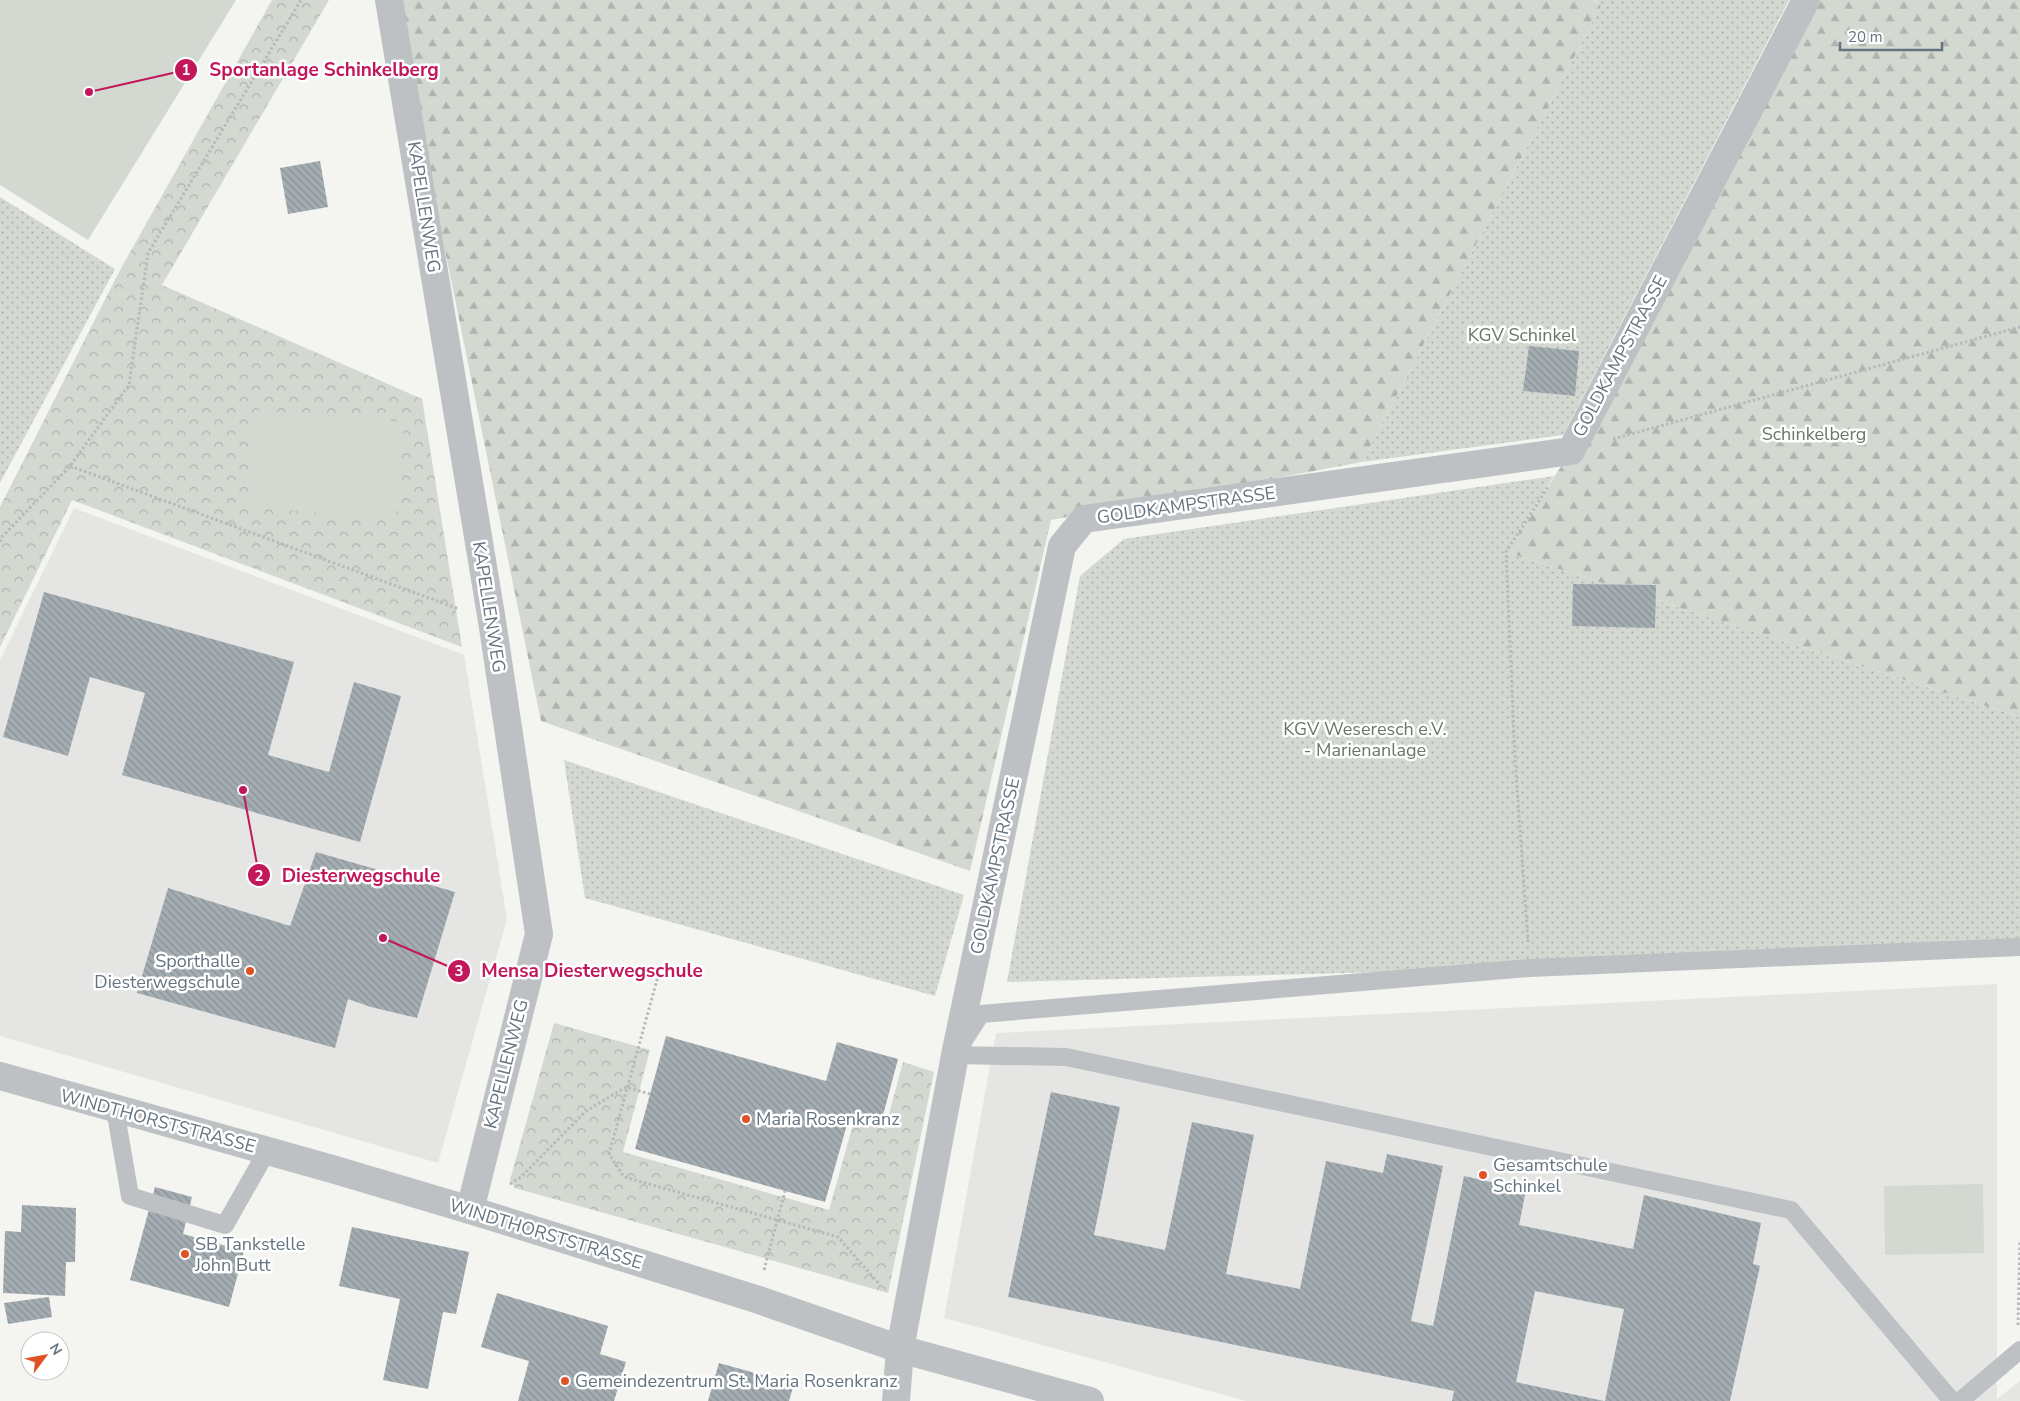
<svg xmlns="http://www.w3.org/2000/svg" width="2020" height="1401" viewBox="0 0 2020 1401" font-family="'Nunito Sans',sans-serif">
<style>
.built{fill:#e5e6e4}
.grass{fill:url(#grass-dots)}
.forest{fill:url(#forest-firs)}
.park{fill:url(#park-crowns)}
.pitch{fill:#d3d9d0}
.building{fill:url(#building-back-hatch)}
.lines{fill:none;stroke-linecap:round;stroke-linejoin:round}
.path{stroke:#b7babc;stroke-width:3;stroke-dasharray:2.5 2.5;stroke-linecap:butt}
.service{stroke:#bdc1c4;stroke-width:18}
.minor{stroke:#bdc1c4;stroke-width:28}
.poi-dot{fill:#de5226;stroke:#fff;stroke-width:2}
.labels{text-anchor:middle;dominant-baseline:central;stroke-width:5;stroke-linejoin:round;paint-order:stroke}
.street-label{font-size:18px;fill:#647481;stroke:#fff}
.park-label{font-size:18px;fill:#677863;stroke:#fff}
.poi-label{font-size:18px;fill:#647481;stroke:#fff;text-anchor:start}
.leader{fill:none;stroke:#c2185b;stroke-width:2}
.callout-dot{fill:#c2185b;stroke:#fff;stroke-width:2}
.mark-label{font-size:15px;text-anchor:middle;font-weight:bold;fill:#fff}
.callout-label{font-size:19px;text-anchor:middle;font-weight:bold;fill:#c2185b;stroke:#fff;stroke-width:5;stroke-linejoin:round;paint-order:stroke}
</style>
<defs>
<pattern id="grass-dots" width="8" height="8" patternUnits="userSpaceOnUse" patternTransform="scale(1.25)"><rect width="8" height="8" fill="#d3d9d0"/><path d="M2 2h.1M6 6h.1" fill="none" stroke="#afb5ae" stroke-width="1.8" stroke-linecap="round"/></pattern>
<pattern id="forest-firs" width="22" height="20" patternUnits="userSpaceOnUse" patternTransform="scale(1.25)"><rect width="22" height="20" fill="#d3d9d0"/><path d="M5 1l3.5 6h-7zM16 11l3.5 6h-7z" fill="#afb5ae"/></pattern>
<pattern id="park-crowns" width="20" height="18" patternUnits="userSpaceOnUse" patternTransform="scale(1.25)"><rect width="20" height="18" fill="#d3d9d0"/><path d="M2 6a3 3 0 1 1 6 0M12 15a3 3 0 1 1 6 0" fill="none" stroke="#afb5ae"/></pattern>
<pattern id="building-back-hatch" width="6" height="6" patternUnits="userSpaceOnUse" patternTransform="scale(1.25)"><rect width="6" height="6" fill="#a4adb2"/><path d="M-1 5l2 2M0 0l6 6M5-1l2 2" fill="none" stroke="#899196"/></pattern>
</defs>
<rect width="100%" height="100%" fill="#f4f4f0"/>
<g class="built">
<polygon points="74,508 464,655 507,919 438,1163 0,1036 0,660"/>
<polygon points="1997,984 1997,1399 2020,1381 2020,1401 1246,1401 944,1318 996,1033"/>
</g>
<g class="grass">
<polygon points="1595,0 1789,0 1563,435 1362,462 1601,6"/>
<polygon points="0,197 115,269 0,483"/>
<polygon points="1554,476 1506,552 2020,717 2020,947 1530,968 1007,982 1080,576 1124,539"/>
<polygon points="564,760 964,895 935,996 585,898"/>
</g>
<g class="forest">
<polygon points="394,0 1594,0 1601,6 1362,462 1051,520 970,871 541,721"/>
<polygon points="1812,0 2020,0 2020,717 1506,552 1571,451"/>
</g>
<g class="park">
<polygon points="272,0 329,0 162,285 422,399 462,647 72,500 0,647 0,507 119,272"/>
<polygon points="554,1023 650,1050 623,1152 829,1210 854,1121 885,1129 903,1062 934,1072 888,1293 515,1188 510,1180"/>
</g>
<g class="pitch">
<polygon points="0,0 236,0 88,240 0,185"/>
<polygon points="254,410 404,422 396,519 247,507"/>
<polygon points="1983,1184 1984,1253 1885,1255 1884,1186"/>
</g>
<g class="building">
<polygon points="320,161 328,207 288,214 280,168"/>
<polygon points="1529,346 1579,351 1575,396 1523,391"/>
<polygon points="1573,584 1656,585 1655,628 1572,626"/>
<polygon points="44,592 294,662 268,755 329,772 354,682 401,696 360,842 122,775 145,693 90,677 68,756 3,737"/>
<polygon points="316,852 455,892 417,1018 371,1007 348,999 335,1048 137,993 168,888 290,926"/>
<polygon points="666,1036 826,1081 837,1042 898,1059 881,1123 850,1114 825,1202 635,1149"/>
<polygon points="1051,1092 1120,1107 1094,1235 1165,1250 1192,1122 1254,1135 1226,1274 1300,1289 1326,1161 1383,1173 1387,1154 1443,1166 1411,1321 1433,1326 1464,1176 1526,1190 1519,1225 1633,1249 1644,1195 1761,1223 1753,1264 1760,1266 1730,1401 1605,1401 1624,1309 1535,1291 1516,1382 1604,1401 1452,1401 1454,1391 1008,1297"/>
<polygon points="155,1187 192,1197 183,1234 244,1251 229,1307 130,1280"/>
<polygon points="22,1205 76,1208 75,1262 66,1262 65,1296 3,1293 5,1231 21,1232"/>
<polygon points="352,1227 469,1252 456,1314 443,1312 428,1389 383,1380 400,1299 339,1286"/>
<polygon points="497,1293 608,1326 600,1354 626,1362 614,1401 518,1401 529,1361 481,1347"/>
<polygon points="49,1297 52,1317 8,1324 4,1303"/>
<polygon points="719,1363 794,1384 789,1401 708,1401"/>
</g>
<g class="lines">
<g class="path">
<polyline points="1613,439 2020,327"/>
<polyline points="70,466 459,609"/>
<polyline points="0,542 2,537 70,466 129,385 148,253 301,0"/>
<polyline points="1528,942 1515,759 1506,552 1548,487"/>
<polyline points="660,969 609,1154 624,1177 838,1237 880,1285"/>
<polyline points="510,1184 521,1177 586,1111 626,1087 650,1094"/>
<polyline points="764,1270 785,1191"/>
<polyline points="2018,1325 2020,1240"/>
</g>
<g class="service">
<polyline points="963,1042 981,1014 1530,968 2020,947"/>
<polyline points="955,1055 1066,1057 1791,1210 1952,1401"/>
<polyline points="115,1109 130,1196 225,1225 267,1151"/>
<polyline points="1960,1401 2020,1350"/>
</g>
<g class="minor">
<polyline points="389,0 492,621 539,934 470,1210"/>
<polyline points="0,1076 332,1169 470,1210 756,1299 900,1349 1090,1401"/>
<polyline points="896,1401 900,1349 955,1055 1062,546 1084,519 1571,451 1806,0"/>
</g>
</g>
<g class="poi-dot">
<circle cx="250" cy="971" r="5"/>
<circle cx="746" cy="1119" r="5"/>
<circle cx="1483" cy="1175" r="5"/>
<circle cx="185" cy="1254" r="5"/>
<circle cx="565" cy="1381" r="5"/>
</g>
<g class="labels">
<g class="street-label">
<text transform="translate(424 207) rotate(81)">KAPELLENWEG</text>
<text transform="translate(1620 356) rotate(-62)">GOLDKAMPSTRASSE</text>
<text transform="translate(1186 505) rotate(-8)">GOLDKAMPSTRASSE</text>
<text transform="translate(489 607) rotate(81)">KAPELLENWEG</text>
<text transform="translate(995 866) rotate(-78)">GOLDKAMPSTRASSE</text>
<text transform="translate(506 1064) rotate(-76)">KAPELLENWEG</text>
<text transform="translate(158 1121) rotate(15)">WINDTHORSTSTRASSE</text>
<text transform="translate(546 1234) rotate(17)">WINDTHORSTSTRASSE</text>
</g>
<g class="park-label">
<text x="1522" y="335">KGV Schinkel</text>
<text x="1814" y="434">Schinkelberg</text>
<text x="1365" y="729">KGV Weseresch e.V.<tspan x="1365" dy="21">- Marienanlage</tspan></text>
</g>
<g class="poi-label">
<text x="240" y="961" text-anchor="end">Sporthalle<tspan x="240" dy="21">Diesterwegschule</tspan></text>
<text x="756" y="1119">Maria Rosenkranz</text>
<text x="1493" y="1165">Gesamtschule<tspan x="1493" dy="21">Schinkel</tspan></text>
<text x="195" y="1244">SB Tankstelle<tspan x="195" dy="21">John Butt</tspan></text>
<text x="575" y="1381">Gemeindezentrum St. Maria Rosenkranz</text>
</g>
</g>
<path class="leader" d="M89 92L186 70M243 790L259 875M383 938L459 971"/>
<g class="callout-dot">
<circle cx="89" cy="92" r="5"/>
<circle cx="243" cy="790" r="5"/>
<circle cx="383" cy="938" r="5"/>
<circle cx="186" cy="70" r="12"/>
<circle cx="259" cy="875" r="12"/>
<circle cx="459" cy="971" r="12"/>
</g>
<g class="mark-label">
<text x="186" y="75">1</text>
<text x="259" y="881">2</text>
<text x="459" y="976">3</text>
</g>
<g class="callout-label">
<text x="324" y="76">Sportanlage Schinkelberg</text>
<text x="361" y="882">Diesterwegschule</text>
<text x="592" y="977">Mensa Diesterwegschule</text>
</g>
<g transform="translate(45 1356) rotate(58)"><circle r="24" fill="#ffffff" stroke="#c1c7cd"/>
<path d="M0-4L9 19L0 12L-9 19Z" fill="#de5226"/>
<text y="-8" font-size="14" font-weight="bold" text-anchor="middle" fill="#647481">N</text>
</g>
<path d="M1840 42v8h102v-8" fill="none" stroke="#647481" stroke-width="2.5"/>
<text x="1848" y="42" font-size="15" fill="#647481" stroke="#ffffff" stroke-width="4" paint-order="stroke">20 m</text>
</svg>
